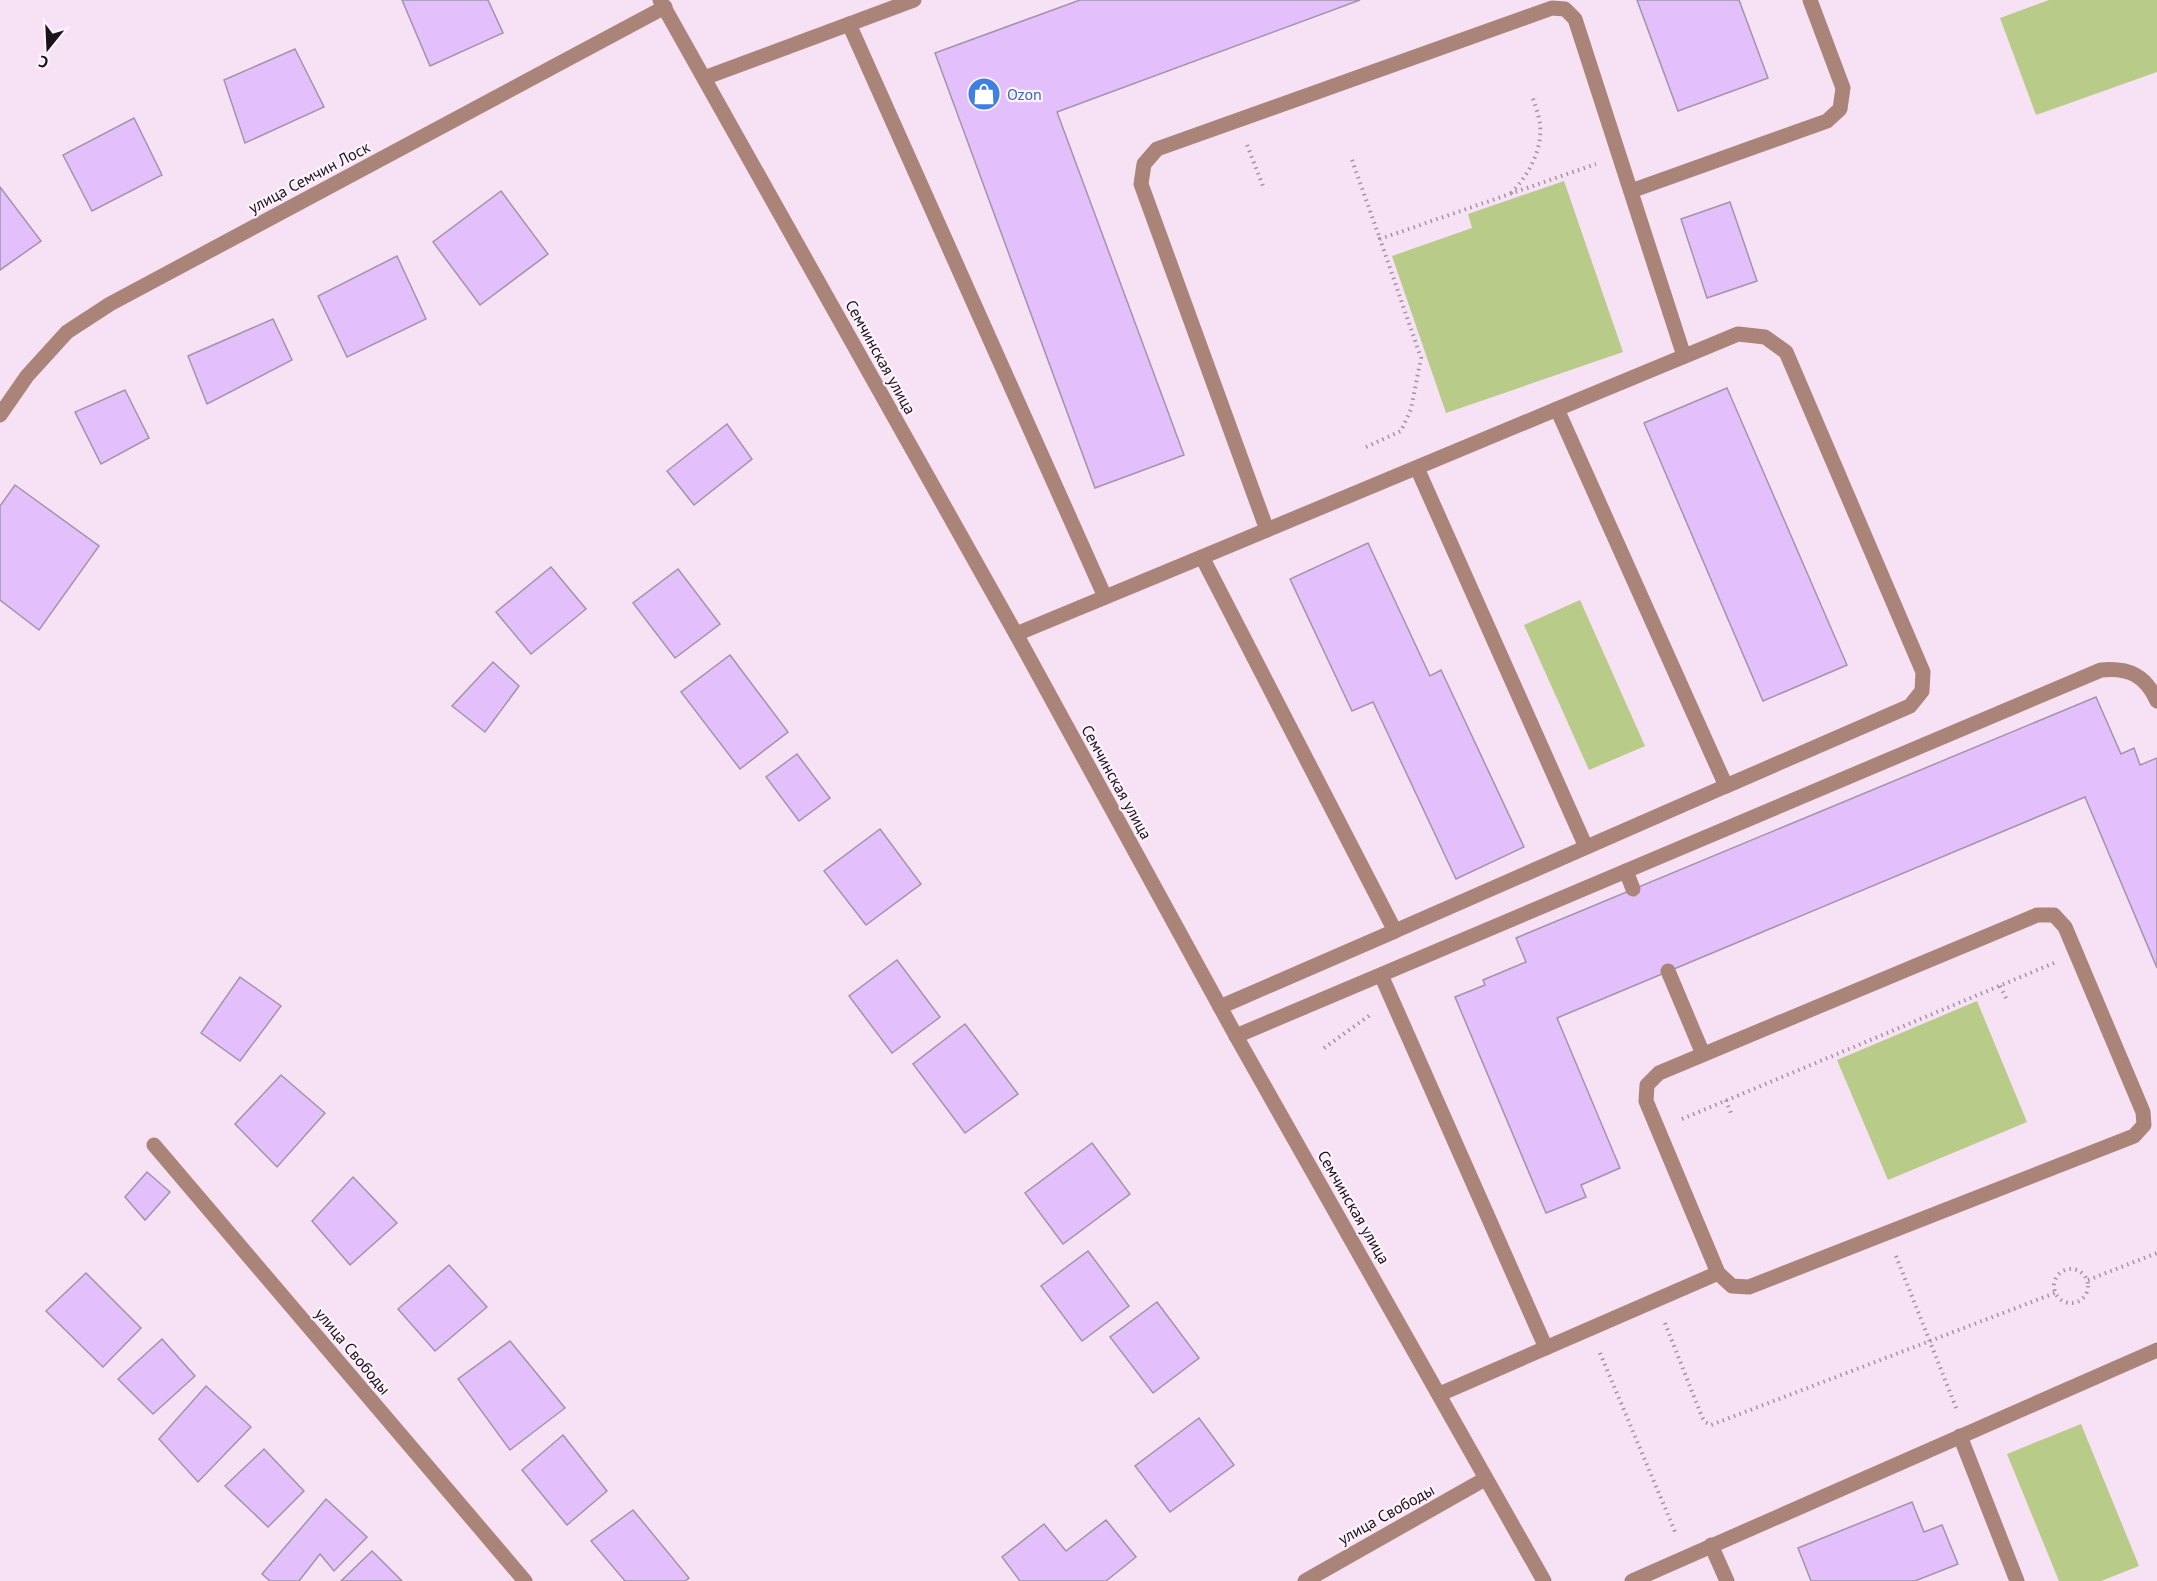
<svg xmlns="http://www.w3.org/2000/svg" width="2157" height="1581" viewBox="0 0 2157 1581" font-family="'PT Sans',sans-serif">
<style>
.green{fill:#b8cb88}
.building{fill:#e3bffb;stroke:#a095a9;stroke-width:1.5}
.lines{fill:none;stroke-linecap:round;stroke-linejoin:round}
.path{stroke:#a293a1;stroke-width:4;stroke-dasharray:1.5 4.5;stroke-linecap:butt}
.service{stroke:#aa8479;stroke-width:15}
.minor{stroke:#aa8479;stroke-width:15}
.tertiary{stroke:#aa8479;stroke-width:15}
.labels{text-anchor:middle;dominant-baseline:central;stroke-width:4.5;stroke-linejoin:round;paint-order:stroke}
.shop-label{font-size:16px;fill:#366cbe;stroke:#fef2fd;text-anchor:start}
.street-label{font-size:16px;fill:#1a141a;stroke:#fef2fd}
</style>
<rect width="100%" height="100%" fill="#f6e2f4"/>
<g class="green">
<polygon points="2049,0 2157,0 2157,72 2036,115 2000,18"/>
<polygon points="1564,181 1623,352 1446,413 1392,256 1472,228 1468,214"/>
<polygon points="1580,600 1645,746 1589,770 1524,625"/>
<polygon points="1977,1001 2027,1122 1888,1180 1837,1060"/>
<polygon points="2081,1424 2139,1566 2101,1581 2059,1581 2007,1454"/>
</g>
<g class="building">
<polygon points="402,0 488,0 503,33 430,66"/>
<polygon points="1080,0 1360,0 1057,112 1184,455 1095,488 935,53"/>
<polygon points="1637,0 1739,0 1768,78 1678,111"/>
<polygon points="295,49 324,107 245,143 224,80"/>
<polygon points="134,118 162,175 92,211 63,155"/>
<polygon points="0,187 41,241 0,270"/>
<polygon points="501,191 548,254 480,305 433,242"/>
<polygon points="1730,202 1757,281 1707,298 1681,219"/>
<polygon points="397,256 426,319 347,357 318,296"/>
<polygon points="273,319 292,360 207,404 188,356"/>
<polygon points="1727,388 1847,665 1763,701 1644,423"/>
<polygon points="125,390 149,438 101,464 75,412"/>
<polygon points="727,424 752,459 694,505 667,471"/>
<polygon points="15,485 99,546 39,630 0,600 0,506"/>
<polygon points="1368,543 1430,676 1441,670 1524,847 1456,879 1373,702 1352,711 1290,579"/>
<polygon points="551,567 586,609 531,654 496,612"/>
<polygon points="678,569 720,624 675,658 633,603"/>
<polygon points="730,655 788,732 740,769 681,692"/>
<polygon points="493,662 519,686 485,732 452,706"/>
<polygon points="2096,697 2121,754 2134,748 2140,765 2157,758 2157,968 2085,797 1557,1018 1620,1168 1581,1185 1586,1197 1546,1213 1455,997 1485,985 1483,980 1526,962 1516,938"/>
<polygon points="797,754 830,798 799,821 766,777"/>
<polygon points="880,829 921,884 866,925 824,871"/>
<polygon points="897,960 940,1017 892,1053 849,996"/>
<polygon points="240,977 281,1006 240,1061 201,1033"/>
<polygon points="965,1024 1018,1094 965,1133 913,1064"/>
<polygon points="281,1075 325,1113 277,1167 235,1124"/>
<polygon points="1092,1143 1130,1194 1063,1244 1025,1193"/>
<polygon points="147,1172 170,1192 145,1220 125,1197"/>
<polygon points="353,1177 397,1223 350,1265 312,1221"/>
<polygon points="1088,1251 1129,1306 1082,1341 1041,1286"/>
<polygon points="449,1265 487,1307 435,1351 398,1309"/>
<polygon points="86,1273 141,1328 103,1367 46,1311"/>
<polygon points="1157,1302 1199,1358 1153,1393 1110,1337"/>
<polygon points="162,1339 195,1376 153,1414 118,1379"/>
<polygon points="510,1341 565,1408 510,1450 458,1379"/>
<polygon points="206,1386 251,1427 198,1482 159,1439"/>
<polygon points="1199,1418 1234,1465 1170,1512 1135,1466"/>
<polygon points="563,1435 607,1491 567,1525 522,1470"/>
<polygon points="264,1449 304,1491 268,1527 225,1486"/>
<polygon points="326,1499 367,1537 334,1571 320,1554 299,1581 270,1581 262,1574"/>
<polygon points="1912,1502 1924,1532 1942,1525 1958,1564 1915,1581 1811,1581 1798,1548"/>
<polygon points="633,1510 689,1578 685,1581 625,1581 591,1541"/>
<polygon points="1106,1520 1136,1557 1106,1581 1020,1581 1002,1557 1044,1524 1066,1551"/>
<polygon points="372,1551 402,1581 341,1581"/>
</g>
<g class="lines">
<g class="path">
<polyline points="1247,145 1263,186"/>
<polyline points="1352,160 1380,239"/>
<path d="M1511 193C1528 176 1543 149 1540 124 1539 115 1535 105 1532 96"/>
<polyline points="1366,447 1401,431 1411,409 1421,358 1380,239 1596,164"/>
<polyline points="2000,986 2008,1002"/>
<polyline points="1324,1048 1370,1015"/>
<polyline points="1726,1100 1732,1116"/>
<polyline points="1682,1119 2054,963"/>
<polyline points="1896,1256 1957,1410"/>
<circle cx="2071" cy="1286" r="17"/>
<polyline points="2088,1280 2157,1253"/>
<polyline points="1665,1323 1702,1417 1705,1422 1711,1425 2055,1293"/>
<polyline points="1600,1353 1676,1534"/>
</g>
<g class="service">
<polyline points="849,24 1105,597"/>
<polyline points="704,78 914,0"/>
<polyline points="1631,191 1827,121 1840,109 1843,88 1810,0"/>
<polyline points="1557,409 1738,334 1765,337 1786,352 1923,672 1922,691 1910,706 1726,786"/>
<polyline points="1417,468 1586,847"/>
<polyline points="1267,530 1141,184 1144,164 1157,149 1552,8 1565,9 1575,19 1684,356"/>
<polyline points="1202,557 1557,409 1726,786 1395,931"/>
<polyline points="1016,634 1202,557 1395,931 1220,1007"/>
<polyline points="1626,871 1633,889"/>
<polygon points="2037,915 2054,915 2065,927 2143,1112 2144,1125 2134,1136 1749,1287 1732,1286 1718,1273 1646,1101 1647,1085 1659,1073"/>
<polyline points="1668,971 1703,1054"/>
<polyline points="1381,975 1546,1348"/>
<path d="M1236 1036 2101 670C2129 667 2146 676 2157 701"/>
<polyline points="1440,1394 1718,1273"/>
<polyline points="1960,1436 2017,1581"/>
<polyline points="1711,1545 1727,1581"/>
<polyline points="1632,1581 2157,1350"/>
</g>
<g class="minor">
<polyline points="0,415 27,376 67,332 110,304 665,7"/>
<polyline points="154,1145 525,1581"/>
<polyline points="1305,1581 1485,1479"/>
</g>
<polyline class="tertiary" points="660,0 1016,634 1236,1036 1544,1581"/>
</g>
<defs>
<g id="shop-disc" transform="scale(1.725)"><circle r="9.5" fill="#3f7fe0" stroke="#fef2fd"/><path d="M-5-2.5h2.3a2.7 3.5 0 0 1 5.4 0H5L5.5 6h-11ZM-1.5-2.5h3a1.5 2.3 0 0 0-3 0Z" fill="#fff"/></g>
</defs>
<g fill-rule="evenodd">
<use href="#shop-disc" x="984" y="94"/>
</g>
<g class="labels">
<g class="shop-label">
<text x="1007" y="94">Ozon</text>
</g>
<g class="street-label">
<text transform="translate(309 177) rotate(-28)">улица Семчин Лоск</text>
<text transform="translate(881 357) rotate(61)">Семчинская улица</text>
<text transform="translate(1117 782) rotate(61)">Семчинская улица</text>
<text transform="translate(1354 1207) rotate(60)">Семчинская улица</text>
<text transform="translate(353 1351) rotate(50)">улица Свободы</text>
<text transform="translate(1386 1514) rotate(-29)">улица Свободы</text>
</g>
</g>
<g transform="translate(48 48) rotate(198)" stroke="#fef2fd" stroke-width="4.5" paint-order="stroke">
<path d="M0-4.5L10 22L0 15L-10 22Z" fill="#1a141a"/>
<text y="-9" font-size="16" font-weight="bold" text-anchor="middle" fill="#1a141a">С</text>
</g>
</svg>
